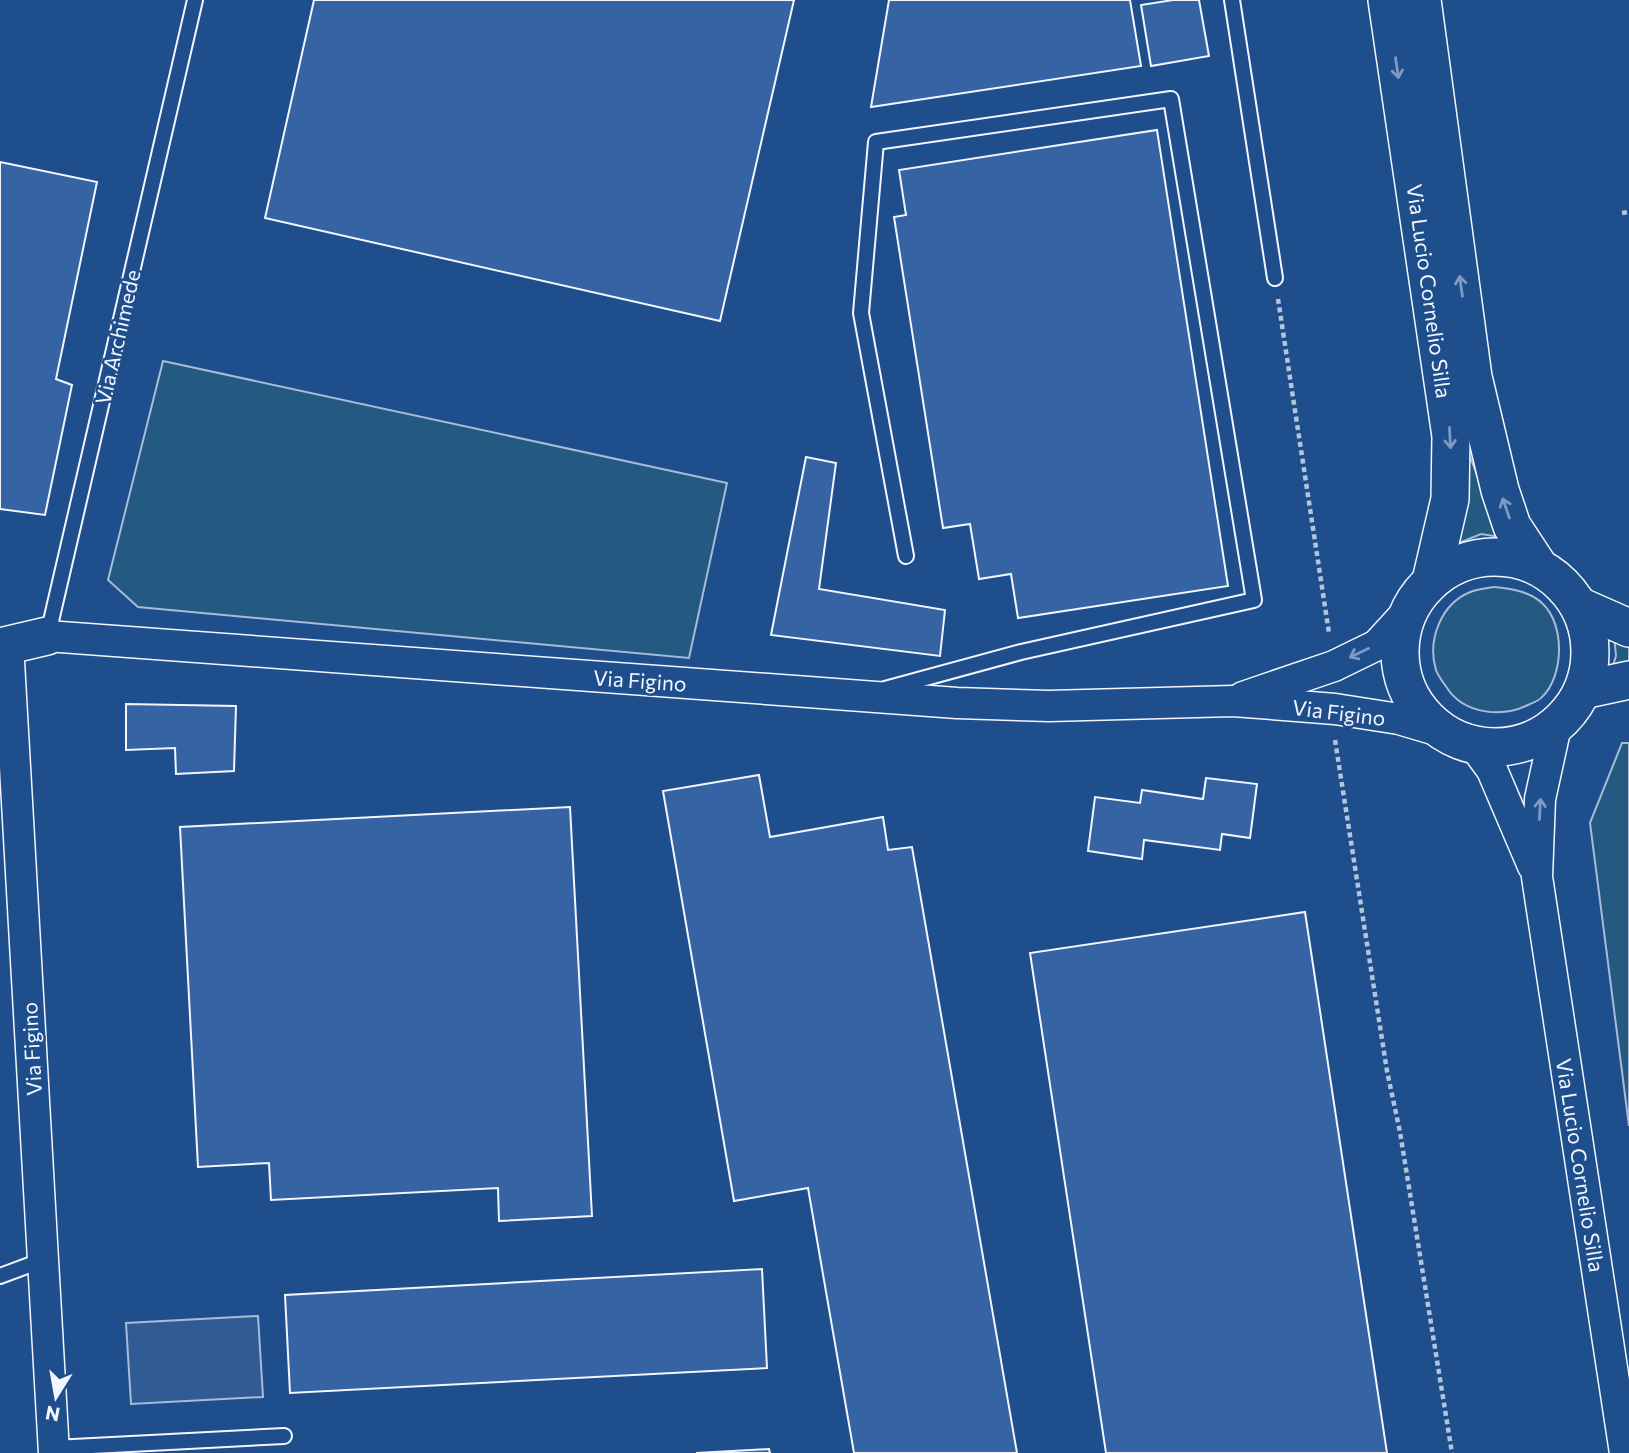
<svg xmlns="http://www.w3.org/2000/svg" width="1629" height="1453" viewBox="0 0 1629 1453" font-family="Commissioner,sans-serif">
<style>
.green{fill:#245a82;stroke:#a8bbd7;stroke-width:2}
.parking{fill:#305b95;stroke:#a8bbd7;stroke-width:2}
.building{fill:#3563a3;stroke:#f2f6ff;stroke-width:2}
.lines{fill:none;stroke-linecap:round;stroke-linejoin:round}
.service-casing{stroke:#f2f6ff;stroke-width:18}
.minor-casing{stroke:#f2f6ff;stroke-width:33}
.tertiary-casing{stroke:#f2f6ff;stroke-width:40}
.path{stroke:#b3c4dc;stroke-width:4.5;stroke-dasharray:5 3.5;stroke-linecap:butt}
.service{stroke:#1f4e8c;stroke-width:14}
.minor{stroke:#1f4e8c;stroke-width:30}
.tertiary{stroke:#1f4e8c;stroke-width:37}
.oneway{stroke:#7e9ac0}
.labels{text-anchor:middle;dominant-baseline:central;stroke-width:5;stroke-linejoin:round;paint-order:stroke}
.street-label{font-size:21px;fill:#f2f6ff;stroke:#1f4e8c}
</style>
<rect width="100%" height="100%" fill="#1f4e8c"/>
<g class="green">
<polygon points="163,361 727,483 689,658 138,607 108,580"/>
<polygon points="1462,435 1500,537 1481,534 1459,543"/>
<path d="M1494 587C1511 589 1530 591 1543 604 1565 625 1564 676 1542 697 1539 701 1532 703 1528 705 1502 718 1464 714 1447 688 1443 682 1438 676 1436 670 1427 640 1441 602 1473 591 1480 589 1487 588 1494 587Z"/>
<polygon points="1614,634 1629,639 1629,672 1610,675 1616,656"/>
<polygon points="1622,743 1629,743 1629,1126 1590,823"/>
</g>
<polygon class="parking" points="258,1316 263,1397 131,1404 126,1323"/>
<g class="building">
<polygon points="314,0 794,0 720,321 265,218"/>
<polygon points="889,0 1130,0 1141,66 871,107"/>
<polygon points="1173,0 1199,0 1209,56 1151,66 1141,5"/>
<polygon points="1157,130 1228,586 1018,618 1011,574 979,579 970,524 943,528 894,217 906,215 899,170"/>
<polygon points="0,162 97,182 56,379 72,385 45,515 0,509"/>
<polygon points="806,457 836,463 819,589 945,610 940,656 771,635"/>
<polygon points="126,704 236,706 234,771 176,774 175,748 126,750"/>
<polygon points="759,775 770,837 883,817 888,850 912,847 1017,1453 854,1453 808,1188 734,1201 663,791"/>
<polygon points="1206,778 1257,784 1250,838 1222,834 1220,850 1144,840 1142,859 1088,851 1095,797 1140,803 1142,790 1203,799"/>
<polygon points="570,807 592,1216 499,1221 498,1188 271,1200 269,1163 198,1167 180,827"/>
<polygon points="1305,912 1387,1453 1106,1453 1030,953"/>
<polygon points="762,1269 767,1368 290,1393 285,1295"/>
<polygon points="769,1449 770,1453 696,1453"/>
</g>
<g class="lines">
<g class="service-casing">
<g id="service">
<polyline points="1232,0 1275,278"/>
<polyline points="48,634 195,0"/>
<polyline points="885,689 1021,652 1254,600 1171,99 876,142 861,313 906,556"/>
<polyline points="0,1276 43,1260"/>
<polyline points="54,1448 284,1436"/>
</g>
</g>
<g class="minor-casing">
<g id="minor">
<polyline points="47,636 957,703 1049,706 1233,701 1335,709 1399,719 1443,732"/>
<polyline points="8,644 54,1453"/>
<polyline points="1243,697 1334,666 1377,645 1410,609"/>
<polyline points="1556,726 1540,799 1537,877 1625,1453"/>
<polyline points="1473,744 1492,770 1533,866"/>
</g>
</g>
<g class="tertiary-casing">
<g id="tertiary">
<polyline points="1387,0 1451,436 1450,499 1431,581"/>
<polyline points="1422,0 1473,377 1500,490 1512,526 1539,567"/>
<circle cx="1495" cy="652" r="95"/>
<polyline points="1579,606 1629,628"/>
<polyline points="0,647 47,636"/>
<polyline points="1583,690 1629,680"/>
</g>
</g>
<g class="path">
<polyline points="1622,213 1629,212"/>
<polyline points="1278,299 1329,633"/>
<polyline points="1335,740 1387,1071 1400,1132 1452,1453"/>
</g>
<use href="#service" class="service"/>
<use href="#minor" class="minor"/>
<use href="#tertiary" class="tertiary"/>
</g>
<defs><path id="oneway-shaft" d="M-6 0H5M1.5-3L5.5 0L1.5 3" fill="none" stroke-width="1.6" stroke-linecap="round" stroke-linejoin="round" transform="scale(1.75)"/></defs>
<g class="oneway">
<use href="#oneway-shaft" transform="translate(1397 68) rotate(82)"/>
<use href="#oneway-shaft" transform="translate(1461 286) rotate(-98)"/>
<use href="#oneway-shaft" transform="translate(1450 438) rotate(87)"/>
<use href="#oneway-shaft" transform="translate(1506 508) rotate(-109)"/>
<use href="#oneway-shaft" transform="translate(1359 653) rotate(154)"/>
<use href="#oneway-shaft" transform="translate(1540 809) rotate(-87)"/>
</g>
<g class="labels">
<g class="street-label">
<text transform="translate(1430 291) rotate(82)">Via Lucio Cornelio Silla</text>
<text transform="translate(117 337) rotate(-77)">Via Archimede</text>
<text transform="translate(640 680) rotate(4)">Via Figino</text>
<text transform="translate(1339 712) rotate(7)">Via Figino</text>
<text transform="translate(31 1049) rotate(-93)">Via Figino</text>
<text transform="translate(1581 1165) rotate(81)">Via Lucio Cornelio Silla</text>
</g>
</g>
<g transform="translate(56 1397) rotate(191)" stroke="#1f4e8c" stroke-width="5" paint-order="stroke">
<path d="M0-5L12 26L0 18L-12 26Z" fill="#f2f6ff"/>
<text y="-10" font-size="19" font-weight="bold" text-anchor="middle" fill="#f2f6ff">N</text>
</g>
</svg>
